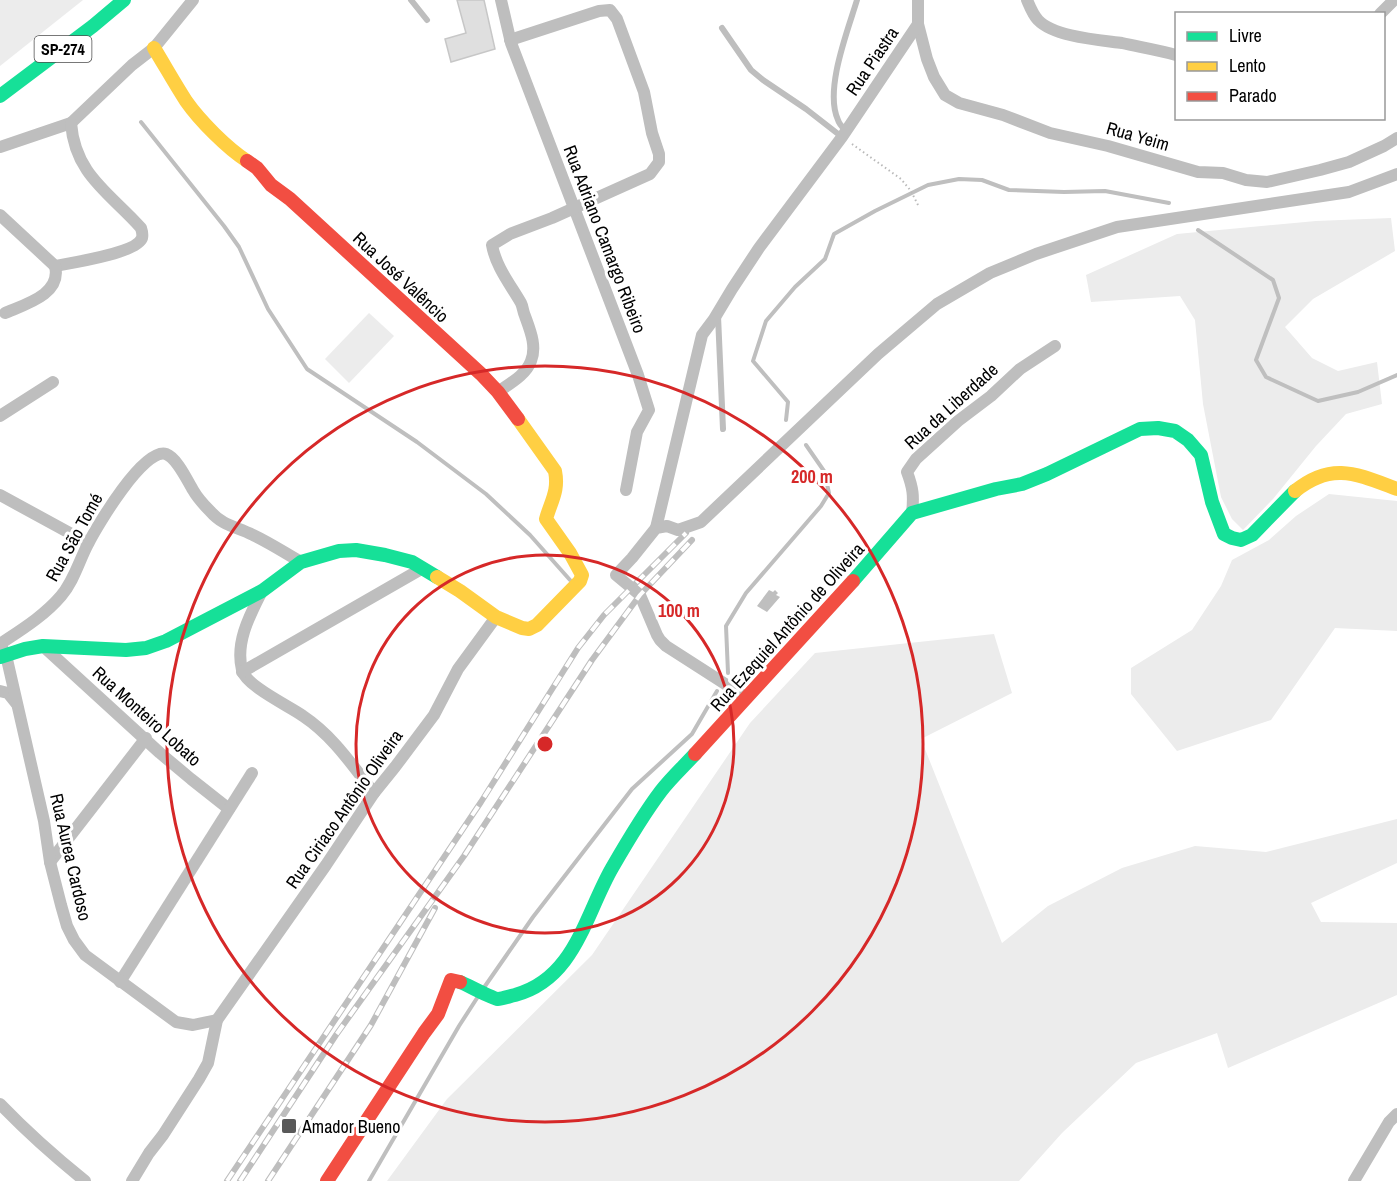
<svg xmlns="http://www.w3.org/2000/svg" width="1397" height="1181" viewBox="0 0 1397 1181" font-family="'Archivo Narrow',sans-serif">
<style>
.green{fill:#ececec}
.water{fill:#bfbfbf}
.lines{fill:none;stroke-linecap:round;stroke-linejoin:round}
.stream{stroke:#bfbfbf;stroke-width:4}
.building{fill:#dfdfdf;stroke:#c7c7c7;stroke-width:1.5}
.path{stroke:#b9b9b9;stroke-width:2;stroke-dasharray:1.5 3;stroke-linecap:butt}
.lane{stroke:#bebebe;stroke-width:6}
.street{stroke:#bebebe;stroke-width:12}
.fast{stroke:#16e098;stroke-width:14}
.slow{stroke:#ffcf43;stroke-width:14}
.jam{stroke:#f24e42;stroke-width:14}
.rail-casing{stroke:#bebebe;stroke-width:6}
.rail{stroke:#fff;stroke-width:4;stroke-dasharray:11;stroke-linecap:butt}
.ring{fill:none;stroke:#d62828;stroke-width:3}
.poi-dot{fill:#595959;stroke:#fff;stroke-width:2}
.labels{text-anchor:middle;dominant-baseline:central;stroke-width:6;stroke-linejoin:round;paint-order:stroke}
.shield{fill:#fff;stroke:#4c4c4c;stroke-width:1.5}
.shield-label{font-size:16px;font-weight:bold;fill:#000}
.street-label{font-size:18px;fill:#000;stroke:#fff}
.poi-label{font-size:18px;fill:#000;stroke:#fff;text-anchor:start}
.centre{fill:#d62828;stroke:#fff;stroke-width:3}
.ring-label{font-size:18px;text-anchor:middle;font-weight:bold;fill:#d62828;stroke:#fff;stroke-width:6;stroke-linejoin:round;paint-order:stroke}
</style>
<rect width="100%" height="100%" fill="#fff"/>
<g class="green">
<polygon points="0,0 83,0 0,66"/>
<polygon points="1391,218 1395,251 1313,299 1285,327 1312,358 1338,371 1377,362 1382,404 1346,414 1316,446 1273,499 1243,530 1232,519 1221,497 1203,404 1195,320 1180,296 1091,302 1086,275 1177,234 1316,221"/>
<polygon points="369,313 394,336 349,383 325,359"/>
<polygon points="1329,494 1397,501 1397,631 1335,628 1271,720 1177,751 1131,694 1131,668 1192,630 1221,586 1232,560 1269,540 1296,516"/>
<polygon points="994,634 1012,693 921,739 1002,943 1048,906 1122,868 1195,846 1266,852 1397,819 1397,863 1311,903 1321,922 1397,923 1397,995 1228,1068 1217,1033 1136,1063 1062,1133 1019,1181 387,1181 447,1099 592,955 750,723 815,653"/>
</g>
<polygon class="water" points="769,590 773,592 775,590 778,593 776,595 780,597 767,612 757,606"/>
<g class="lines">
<g class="stream">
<polyline points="141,122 224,226 239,247 268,309 307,369 417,442 486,494 530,535 570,580"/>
<polyline points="1198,230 1273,280 1279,298 1256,360 1266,377 1318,401 1358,392 1397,375"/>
<polyline points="786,420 788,402 753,361 766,321 795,287 825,259 834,234 875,211 928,185 959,179 982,180 1009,190 1064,192 1105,191 1169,203"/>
<polyline points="728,673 726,626 746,593 821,506 829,493 824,471 806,445"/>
<polyline points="483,989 533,917 632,789 692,734 717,691"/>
<polyline points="369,1181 459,1026 479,995"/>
</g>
</g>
<polygon class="building" points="457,0 484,0 495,49 451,62 445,39 466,33"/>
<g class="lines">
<polyline class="path" points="852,144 901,179 911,191 919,207"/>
<g class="lane">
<polyline points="411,0 427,20"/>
<polyline points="722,28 751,70 763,80 806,109 842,137"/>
<path d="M846 131C843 128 839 124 838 120 824 90 848 30 857 0"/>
<polyline points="718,316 723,429"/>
</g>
<g class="street">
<polyline points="501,0 511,43 638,375 649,410 637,432 626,490"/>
<polyline points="918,0 918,24 927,59 934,77 945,95 959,103 1003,115 1050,133 1108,146 1198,172 1223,173 1246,180 1267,182 1320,170 1349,162 1384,146 1397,138"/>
<path d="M1027 0C1030 7 1033 15 1038 20 1054 37 1100 40 1122 43 1140 47 1159 50 1176 55"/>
<polyline points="1380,14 1394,0"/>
<polyline points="0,147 71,123 132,65 154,48 193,0"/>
<path d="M0 215 55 266C71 263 137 253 142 238 143 234 142 231 141 228 110 193 75 175 71 123"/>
<path d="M5 313C26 304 62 294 55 266"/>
<path d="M498 392C509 384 526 375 531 361 537 346 530 330 525 316 523 312 523 307 521 303 510 284 496 267 492 245L510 234 552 218 650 174 659 162V154L652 133 644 92 617 19 610 10 599 11 510 40"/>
<polyline points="0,416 53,382"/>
<polyline points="0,495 88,543"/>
<path d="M912 513C914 496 913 488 907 472L916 459 958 421 991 396 1020 369 1055 346"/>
<polyline points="656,528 702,335 714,319 732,289 759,248 842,137 918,24"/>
<path d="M262 591C250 615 235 642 242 670 246 686 289 706 303 716 333 736 352 765 374 793"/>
<polyline points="43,646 160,753 191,779 229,809"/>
<polyline points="242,672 423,568"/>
<polyline points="0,691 8,693 16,703"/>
<polyline points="747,698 666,646 660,640 657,635 640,595 616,575 632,558 656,528 667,526 678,530 701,522 878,354 937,304 990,273 1036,254 1117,227 1349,192 1397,174"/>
<polyline points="50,862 146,738"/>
<polyline points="120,982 252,773"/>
<path d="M217 1020 193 1025 176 1022 85 955 74 940 67 926 61 905 50 862 44 821 6 655 0 644C21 630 44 616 61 596 74 581 79 561 88 544 97 526 144 447 166 454 177 458 187 480 193 490 197 497 204 505 210 511 224 527 236 526 253 535 270 543 285 553 301 562"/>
<path d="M0 1104C27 1132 55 1157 85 1181"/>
<polyline points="132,1181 149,1153 163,1135 199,1079 208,1063 217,1020 326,865 374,793 395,767 434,715 458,669 496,617"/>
<polyline points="1354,1181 1389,1122 1397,1114"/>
</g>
<g class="fast">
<polyline points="0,96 93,26 124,0"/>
<polyline points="853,581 912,513 996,489 1022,484 1047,474 1140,429 1158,428 1175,431 1188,440 1201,455 1212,502 1224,534 1232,538 1241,540 1252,535 1295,491"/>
<polyline points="0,657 25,649 43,646 126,650 146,648 166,641 262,591 301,562 339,551 356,550 385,555 412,562 437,577"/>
<path d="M460 982C468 985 491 998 498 999 502 999 510 996 515 995 575 979 585 915 612 868 627 842 642 816 661 791 671 778 684 766 695 754"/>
</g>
<g class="slow">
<path d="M154 48C165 66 175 84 186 101 200 121 227 148 247 161"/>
<path d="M1295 491C1332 461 1357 474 1397 489"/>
<path d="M437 577 460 591 496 617 522 628 529 629 537 625 580 581 582 575 570 553 546 519C551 501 559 491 555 471L518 419"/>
</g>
<g class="jam">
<polyline points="247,161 257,168 271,185 290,199 481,374 498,392 518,419"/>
<polyline points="695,754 853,581"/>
<polyline points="327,1181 424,1033 438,1014 451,980 460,982"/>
</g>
<g class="rail-casing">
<g id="rail">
<polyline points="227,1181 481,802 578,648 604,615 686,533"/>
<polyline points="240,1181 336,1035 464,856 592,660 640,595 692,540"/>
<polyline points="268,1181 371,1025 435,908"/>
</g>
</g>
<use href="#rail" class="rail"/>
</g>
<g class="ring">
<circle cx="545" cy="744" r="189"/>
<circle cx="545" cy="744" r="378"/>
</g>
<rect class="poi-dot" x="281" y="1118" width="16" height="16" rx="3"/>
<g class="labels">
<rect class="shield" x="34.5" y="36" width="57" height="26" rx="4.5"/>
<g class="shield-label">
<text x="63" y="49">SP-274</text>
</g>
<g class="street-label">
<text transform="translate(872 61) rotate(-56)">Rua Piastra</text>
<text transform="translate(1138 136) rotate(16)">Rua Yeim</text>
<text transform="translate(605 239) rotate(69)">Rua Adriano Camargo Ribeiro</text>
<text transform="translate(401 277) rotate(43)">Rua José Valêncio</text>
<text transform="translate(951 406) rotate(-42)">Rua da Liberdade</text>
<text transform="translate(74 537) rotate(-61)">Rua São Tomé</text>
<text transform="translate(787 627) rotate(-48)">Rua Ezequiel Antônio de Oliveira</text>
<text transform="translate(147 716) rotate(42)">Rua Monteiro Lobato</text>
<text transform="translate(344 809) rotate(-55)">Rua Ciriaco Antônio Oliveira</text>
<text transform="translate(71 857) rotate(77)">Rua Aurea Cardoso</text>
</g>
<g class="poi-label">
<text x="302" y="1126">Amador Bueno</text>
</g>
</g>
<circle cx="545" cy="744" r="9" class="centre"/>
<g class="ring-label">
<text x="812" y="483">200 m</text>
<text x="679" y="617">100 m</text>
</g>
<rect x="1175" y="12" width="210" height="108" fill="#ffffff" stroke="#999999" stroke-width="1.5"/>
<rect x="1187" y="32" width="30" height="9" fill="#16e098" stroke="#999999" stroke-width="1.5"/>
<text x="1229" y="42" font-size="18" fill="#000000">Livre</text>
<rect x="1187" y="62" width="30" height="9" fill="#ffcf43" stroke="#999999" stroke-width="1.5"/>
<text x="1229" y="72" font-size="18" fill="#000000">Lento</text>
<rect x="1187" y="92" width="30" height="9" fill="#f24e42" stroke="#999999" stroke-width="1.5"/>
<text x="1229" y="102" font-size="18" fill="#000000">Parado</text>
</svg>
